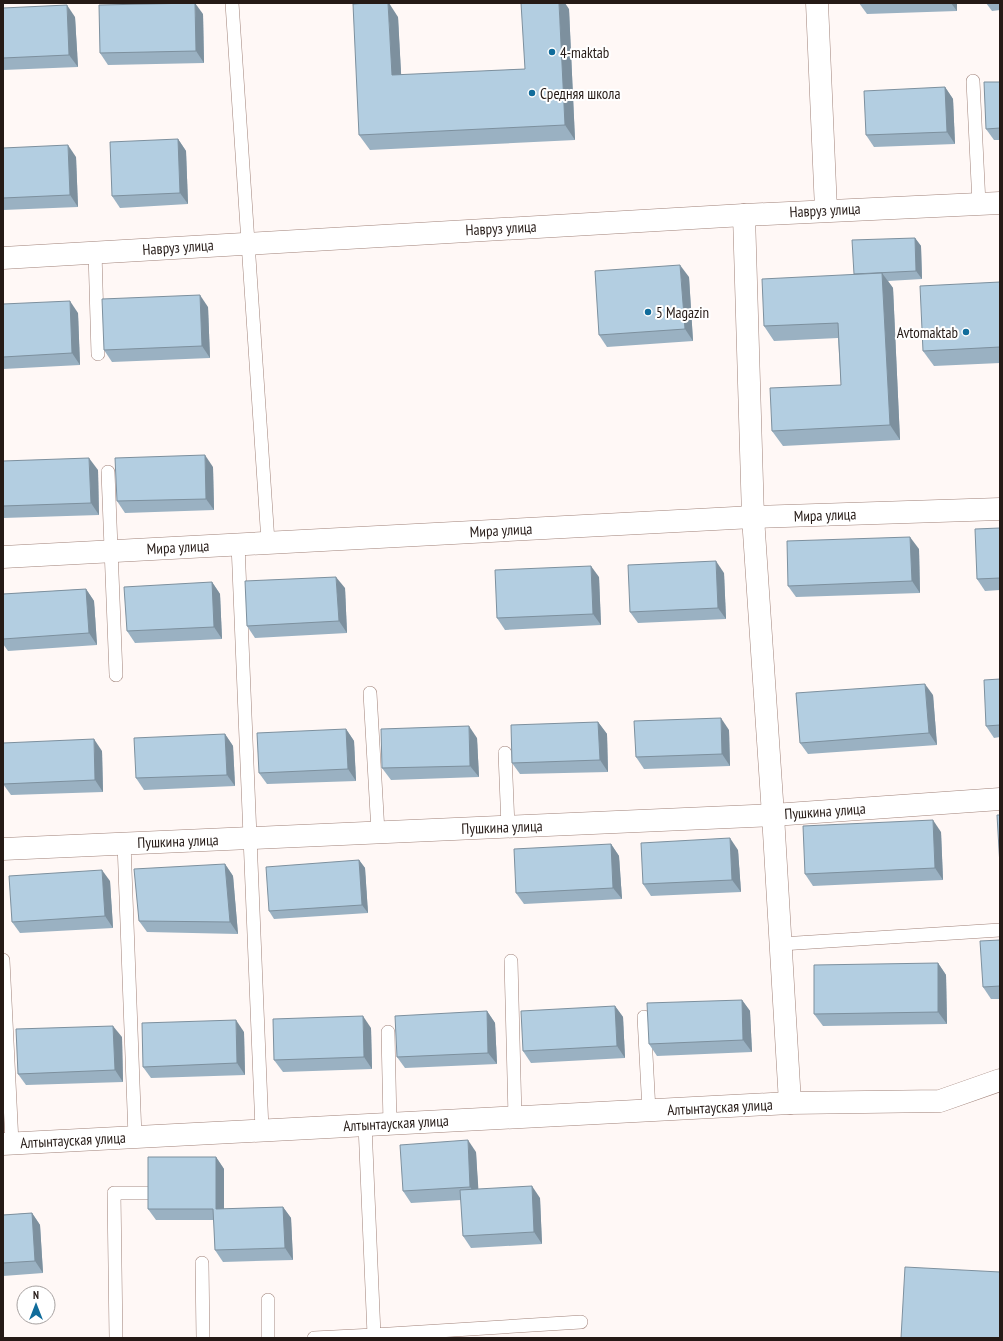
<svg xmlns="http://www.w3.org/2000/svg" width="1003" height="1341" viewBox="0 0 1003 1341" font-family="'PT Sans Narrow',sans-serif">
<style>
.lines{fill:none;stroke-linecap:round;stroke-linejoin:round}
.lane-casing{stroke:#a1837a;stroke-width:14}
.street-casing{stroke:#a1837a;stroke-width:23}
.lane{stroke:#fff;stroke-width:13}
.street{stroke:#fff;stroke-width:22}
.wall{fill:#9ab1c2}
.shaded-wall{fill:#7d909e}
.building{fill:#b3cee1;stroke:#7d909e}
.poi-dot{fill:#106c9b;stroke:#fff;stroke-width:1.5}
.labels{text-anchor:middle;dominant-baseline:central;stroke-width:4;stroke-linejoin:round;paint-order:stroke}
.poi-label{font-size:15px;fill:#251a16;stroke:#fff;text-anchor:start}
.street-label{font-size:15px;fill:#251a16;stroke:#fff}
</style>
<rect width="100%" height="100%" fill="#fff8f6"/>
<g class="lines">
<g class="lane-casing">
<g id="lane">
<polyline points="232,3 268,542"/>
<polyline points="973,81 979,204"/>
<polyline points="95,252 98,354"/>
<polyline points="108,472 116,675"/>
<polyline points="238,544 262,1130"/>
<polyline points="370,693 378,832"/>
<polyline points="505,753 508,827"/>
<polyline points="124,843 135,1137"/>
<polyline points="781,944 1000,930"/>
<polyline points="3,960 12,1143"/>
<polyline points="511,961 515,1117"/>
<polyline points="644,1017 649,1111"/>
<polyline points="388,1032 390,1124"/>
<polyline points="365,1125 374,1335 581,1322"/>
<polyline points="202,1263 203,1338"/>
<polyline points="268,1300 268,1338"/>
<polyline points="116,1338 114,1193 148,1193"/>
<polyline points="314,1338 374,1335"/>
</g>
</g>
<g class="street-casing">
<g id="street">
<polyline points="817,3 826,210"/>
<polyline points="744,215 753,517 773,815 790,1103"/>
<polyline points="3,258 744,215 1000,203"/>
<polyline points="3,557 753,517 1000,509"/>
<polyline points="3,849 773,815 1000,799"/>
<polyline points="3,1144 790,1103 940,1101 1000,1080"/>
</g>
</g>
<use href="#lane" class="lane"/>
<use href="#street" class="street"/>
</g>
<g class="wall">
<polygon points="859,3 957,3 957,11 867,14"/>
<polygon points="986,3 1000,3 1000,10 992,11"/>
<polygon points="3,8 75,17 78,67 3,70"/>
<polygon points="569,9 575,140 370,150 359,135 398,17 401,75 525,69"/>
<polygon points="203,14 204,63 108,65 100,53"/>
<polygon points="1000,82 1000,140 994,140 986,129"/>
<polygon points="945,87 953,99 955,144 874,147 866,135"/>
<polygon points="178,139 186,151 188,204 120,208 112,196"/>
<polygon points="3,148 76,157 78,207 3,210"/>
<polygon points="915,238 921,246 922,279 888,281 893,288 900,440 783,446 772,431 841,385 838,338 774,341 764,326 854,274"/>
<polygon points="689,277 693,341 607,347 599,335"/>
<polygon points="1000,282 1000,363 934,366 923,351"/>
<polygon points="3,304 78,313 80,365 3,369"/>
<polygon points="208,307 210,358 112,362 104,350"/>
<polygon points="3,461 98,470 99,515 3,518"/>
<polygon points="213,467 214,510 125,513 117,501"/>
<polygon points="1000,528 1000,590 985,591 977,579"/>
<polygon points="919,549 920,593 796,597 788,586"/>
<polygon points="724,573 726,619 638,623 630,612"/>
<polygon points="599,577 601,625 505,630 497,618"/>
<polygon points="212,582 220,594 222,639 135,643 127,631"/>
<polygon points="345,588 347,633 255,638 247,626"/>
<polygon points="86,589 94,601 97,645 8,651 3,644 3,594"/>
<polygon points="1000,679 1000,737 994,738 986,726"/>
<polygon points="933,695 937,745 808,754 800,743"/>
<polygon points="598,722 607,734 608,772 520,774 512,763"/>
<polygon points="346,729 354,741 356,781 267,784 259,773"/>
<polygon points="729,730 730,766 644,769 636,757"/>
<polygon points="225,734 233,746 235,786 144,790 136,778"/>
<polygon points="477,738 479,777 391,780 382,768"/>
<polygon points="102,751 103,792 11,795 3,784"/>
<polygon points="941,832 943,880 813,886 805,874"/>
<polygon points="611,844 619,856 622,899 524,904 516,893"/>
<polygon points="738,850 741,892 651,896 643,884"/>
<polygon points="359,860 365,868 368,913 274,919 269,911"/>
<polygon points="225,864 233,876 238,934 147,932 139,921"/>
<polygon points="110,881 113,928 20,933 12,922"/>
<polygon points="1000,940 1000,999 991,999 983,987"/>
<polygon points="938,963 946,975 947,1024 823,1026 814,1014"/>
<polygon points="742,1000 750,1011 752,1052 657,1056 649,1044"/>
<polygon points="615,1006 623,1017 625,1058 531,1063 523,1051"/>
<polygon points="487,1011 495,1023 497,1064 405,1068 397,1057"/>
<polygon points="371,1028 372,1069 283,1072 274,1060"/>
<polygon points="244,1032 245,1075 151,1078 143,1067"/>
<polygon points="122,1037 123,1082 26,1085 18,1074"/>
<polygon points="476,1152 478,1189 540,1198 542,1244 471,1248 463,1236 461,1200 411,1203 403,1191"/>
<polygon points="216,1157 224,1169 224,1209 283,1207 291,1218 293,1260 223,1262 215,1250 214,1220 156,1220 148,1209"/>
<polygon points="32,1213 40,1225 43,1273 3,1276 3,1215"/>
</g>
<g class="shaded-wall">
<polygon points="195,3 203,14 204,63 196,51"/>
<polygon points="388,3 389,3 398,17 402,90 392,75"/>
<polygon points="559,3 565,3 569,9 575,140 565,125"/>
<polygon points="951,3 957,3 957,11"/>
<polygon points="67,5 75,17 78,67 69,55"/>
<polygon points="945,87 953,99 955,144 947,132"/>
<polygon points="178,139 186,151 188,204 180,193"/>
<polygon points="68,145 76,157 78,207 70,195"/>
<polygon points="915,238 921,246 922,279 916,271"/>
<polygon points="680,265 689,277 693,341 685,329"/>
<polygon points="882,273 893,288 900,440 890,425"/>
<polygon points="200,295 208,307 210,358 202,346"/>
<polygon points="70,301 78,313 80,365 72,353"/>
<polygon points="205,455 213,467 214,510 206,499"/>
<polygon points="89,458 98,470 99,515 91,503"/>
<polygon points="910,537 919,549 920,593 912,581"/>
<polygon points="716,561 724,573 726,619 718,608"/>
<polygon points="591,566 599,577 601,625 593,614"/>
<polygon points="336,577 345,588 347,633 339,621"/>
<polygon points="212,582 220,594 222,639 214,627"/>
<polygon points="86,589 94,601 97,645 89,633"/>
<polygon points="925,684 933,695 937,745 929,733"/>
<polygon points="721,718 729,730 730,766 722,754"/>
<polygon points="598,722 607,734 608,772 600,760"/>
<polygon points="469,726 477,738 479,777 470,766"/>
<polygon points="346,729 354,741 356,781 348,769"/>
<polygon points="225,734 233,746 235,786 227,775"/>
<polygon points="94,739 102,751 103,792 95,780"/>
<polygon points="933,820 941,832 943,880 935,868"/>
<polygon points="730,838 738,850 741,892 732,880"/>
<polygon points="611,844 619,856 622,899 613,888"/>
<polygon points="359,860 365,868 368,913 362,905"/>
<polygon points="225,864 233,876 238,934 230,922"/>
<polygon points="102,870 110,881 113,928 105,916"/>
<polygon points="938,963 946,975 947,1024 938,1012"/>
<polygon points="742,1000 750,1011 752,1052 743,1040"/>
<polygon points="615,1006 623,1017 625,1058 617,1046"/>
<polygon points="487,1011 495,1023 497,1064 488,1053"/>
<polygon points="363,1016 371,1028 372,1069 364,1057"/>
<polygon points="236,1020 244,1032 245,1075 237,1063"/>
<polygon points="113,1026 122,1037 123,1082 115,1070"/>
<polygon points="468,1140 476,1152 479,1199 470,1187"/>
<polygon points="216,1157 224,1169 224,1221 216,1209"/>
<polygon points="532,1186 540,1198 542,1244 534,1232"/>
<polygon points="283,1207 291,1218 293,1260 285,1248"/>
<polygon points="32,1213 40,1225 43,1273 35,1261"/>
</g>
<g class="building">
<polygon points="195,3 196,51 100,53 99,5"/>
<polygon points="367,3 388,3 392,75 525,69 521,3 559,3 565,125 359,135 353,4"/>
<polygon points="67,5 69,55 3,58 3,8"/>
<polygon points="984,82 1000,82 1000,128 986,129"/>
<polygon points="945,87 947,132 866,135 864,91"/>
<polygon points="178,139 180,193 112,196 110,142"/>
<polygon points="68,145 70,195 3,198 3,148"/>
<polygon points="915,238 916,271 854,274 852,240"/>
<polygon points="680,265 685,329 599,335 595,271"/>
<polygon points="882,273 890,425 772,431 770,388 841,385 838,323 764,326 762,279"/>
<polygon points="1000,282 1000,347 923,351 920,286"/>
<polygon points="200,295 202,346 104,350 102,299"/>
<polygon points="70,301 72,353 3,357 3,304"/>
<polygon points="205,455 206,499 117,501 115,458"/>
<polygon points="89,458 91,503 3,506 3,461"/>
<polygon points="1000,528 1000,578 977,579 975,529"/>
<polygon points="910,537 912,581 788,586 787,541"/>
<polygon points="716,561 718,608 630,612 628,565"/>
<polygon points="591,566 593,614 497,618 495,570"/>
<polygon points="336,577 339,621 247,626 245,581"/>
<polygon points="212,582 214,627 127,631 124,587"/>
<polygon points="86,589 89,633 3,639 3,594"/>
<polygon points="1000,679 1000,725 986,726 984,680"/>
<polygon points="925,684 929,733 800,743 796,693"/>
<polygon points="721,718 722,754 636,757 634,721"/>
<polygon points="598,722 600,760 512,763 511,725"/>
<polygon points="469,726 470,766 382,768 381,729"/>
<polygon points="346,729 348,769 259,773 257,733"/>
<polygon points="225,734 227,775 136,778 134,738"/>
<polygon points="94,739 95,780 3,784 3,743"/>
<polygon points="997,815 1000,815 1000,866"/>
<polygon points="933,820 935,868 805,874 803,826"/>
<polygon points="730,838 732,880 643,884 641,843"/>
<polygon points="611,844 613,888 516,893 514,849"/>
<polygon points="359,860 362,905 269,911 266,867"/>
<polygon points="225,864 230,922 139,921 134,869"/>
<polygon points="102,870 105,916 12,922 9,876"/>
<polygon points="1000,940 1000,986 983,987 980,941"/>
<polygon points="938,963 938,1012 814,1014 814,965"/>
<polygon points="742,1000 743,1040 649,1044 647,1003"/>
<polygon points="615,1006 617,1046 523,1051 521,1011"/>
<polygon points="487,1011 488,1053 397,1057 395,1016"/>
<polygon points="363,1016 364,1057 274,1060 273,1019"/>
<polygon points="236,1020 237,1063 143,1067 142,1023"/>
<polygon points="113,1026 115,1070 18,1074 16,1029"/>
<polygon points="468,1140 470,1187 403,1191 400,1145"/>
<polygon points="148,1157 216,1157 216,1209 283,1207 285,1248 215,1250 213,1209 148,1209"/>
<polygon points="532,1186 534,1232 463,1236 460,1190"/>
<polygon points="32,1213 35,1261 3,1263 3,1215"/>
<polygon points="905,1267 1000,1272 1000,1338 901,1338"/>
</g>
<g class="poi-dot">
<circle cx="552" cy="52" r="4"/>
<circle cx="532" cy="93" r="4"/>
<circle cx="648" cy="312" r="4"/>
<circle cx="966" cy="332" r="4"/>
</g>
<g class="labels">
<g class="poi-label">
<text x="560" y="52">4-maktab</text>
<text x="540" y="93">Средняя школа</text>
<text x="656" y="312">5 Magazin</text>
<text x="958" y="332" text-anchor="end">Avtomaktab</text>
</g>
<g class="street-label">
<text transform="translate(825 210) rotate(-3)">Навруз улица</text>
<text transform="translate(501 228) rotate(-3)">Навруз улица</text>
<text transform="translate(178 247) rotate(-4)">Навруз улица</text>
<text transform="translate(825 515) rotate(-2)">Мира улица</text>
<text transform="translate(501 530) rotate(-3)">Мира улица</text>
<text transform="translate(178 547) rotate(-3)">Мира улица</text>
<text transform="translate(825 811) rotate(-4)">Пушкина улица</text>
<text transform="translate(502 827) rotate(-2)">Пушкина улица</text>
<text transform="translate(178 841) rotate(-2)">Пушкина улица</text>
<text transform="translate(720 1107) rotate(-3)">Алтынтауская улица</text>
<text transform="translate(396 1123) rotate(-3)">Алтынтауская улица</text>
<text transform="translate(73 1140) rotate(-3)">Алтынтауская улица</text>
</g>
</g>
<rect width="1003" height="1341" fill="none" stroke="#251a16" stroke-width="8"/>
<g transform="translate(36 1305)"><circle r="19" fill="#ffffff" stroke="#a8a3a2"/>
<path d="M0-3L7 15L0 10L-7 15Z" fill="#106c9b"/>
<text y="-6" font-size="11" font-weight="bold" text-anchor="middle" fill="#251a16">N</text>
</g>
</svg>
